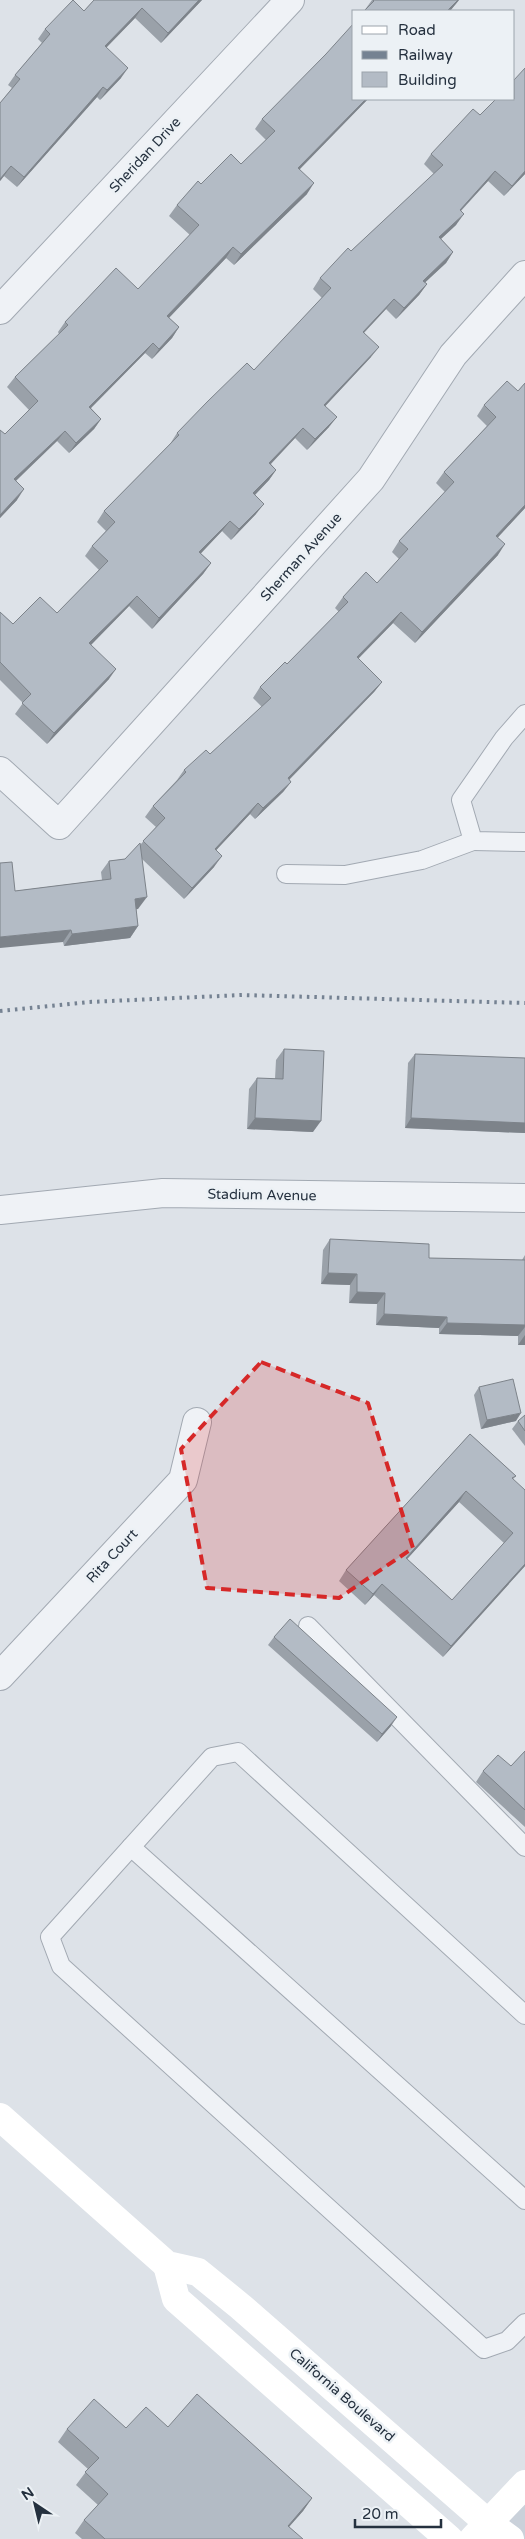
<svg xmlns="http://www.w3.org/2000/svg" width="525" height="2539" viewBox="0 0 525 2539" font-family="'Varela Round',sans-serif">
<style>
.built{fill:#cad1da}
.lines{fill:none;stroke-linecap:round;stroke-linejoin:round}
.lane-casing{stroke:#a2a9b2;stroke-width:20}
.street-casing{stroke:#a2a9b2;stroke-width:30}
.lane{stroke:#eff2f6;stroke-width:18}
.street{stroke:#eff2f6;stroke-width:28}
.secondary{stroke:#fff;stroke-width:28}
.rail{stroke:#758292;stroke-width:4;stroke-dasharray:2.5 5;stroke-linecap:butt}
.wall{fill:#9aa1a9;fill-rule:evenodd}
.shaded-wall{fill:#7d838a}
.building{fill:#b3bbc5;stroke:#7d838a;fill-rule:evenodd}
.marked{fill:#d62828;fill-opacity:0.2;stroke:#d62828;stroke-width:4;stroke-dasharray:10 6;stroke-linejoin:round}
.labels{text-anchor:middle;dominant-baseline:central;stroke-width:5;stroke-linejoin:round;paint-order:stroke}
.street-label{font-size:14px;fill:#25313f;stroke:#ecf1f5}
</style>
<rect width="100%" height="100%" fill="#dde2e8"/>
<polygon class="built" points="525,2484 525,2539 510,2539 488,2523"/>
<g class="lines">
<g class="lane-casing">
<g id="lane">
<polyline points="525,714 504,738 461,800 473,841 525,842"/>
<polyline points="286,874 345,875 422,860 473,841"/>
<polyline points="308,1626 525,1847"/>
<polyline points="131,1847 525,2200"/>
<polyline points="525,2015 238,1752 212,1757 50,1937 61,1966 484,2349 507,2341 525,2323"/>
</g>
</g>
<g class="street-casing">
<g id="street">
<polyline points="0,310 290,0"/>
<polyline points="0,771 59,825 371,479 453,355 525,275"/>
<polyline points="0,1210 163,1193 525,1198"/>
<polyline points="0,1676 183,1480 197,1422"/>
</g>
</g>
<use href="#lane" class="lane"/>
<use href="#street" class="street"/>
<g class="secondary">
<polyline points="0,2117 167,2265 198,2272 241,2307 488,2523 510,2539"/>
<polyline points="167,2265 176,2299 449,2539"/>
<polyline points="473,2539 525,2484"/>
</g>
<polyline class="rail" points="0,1011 89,1002 242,995 525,1003"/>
</g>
<g class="wall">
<polygon points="94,0 202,0 161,43 135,18 106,48 121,78 100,100 97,97 17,187 4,176 0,181 0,103 12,88 8,85 15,75 42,43 38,39 45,29 84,11"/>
<polygon points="372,0 459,0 450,11 364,11"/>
<polygon points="354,99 368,99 300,169 307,194 234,265 226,258 169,318 179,327 172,338 152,359 145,353 91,408 101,419 94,429 69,453 57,441 16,481 17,500 0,518 0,430 5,434 29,410 7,387 15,377 59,334 58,332 65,322 138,289 190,235 169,216 177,205 201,184 241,164 266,140 255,129 262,119"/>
<polygon points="431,154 525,174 504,196 488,181 461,211 456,225 441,239 453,252 446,263 425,282 427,284 419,295 396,319 386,309 364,333 371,357 325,406 329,427 307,450 295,438 271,464 276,470 269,480 255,495 256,514 231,540 222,531 200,553 211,563 203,574 152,629 129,606 91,645 109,679 47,744 15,714 23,703 0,680 0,612 13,624 57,613 99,570 85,556 92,546 106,531 97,522 104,511 170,444 177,433 254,370 322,298 313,289 320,278 351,251 434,174 424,164"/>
<polygon points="525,383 525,508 498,537 498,555 415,643 393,623 358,659 382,682 374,692 289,780 291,782 283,792 255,819 250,814 216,850 214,867 184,899 142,859 138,909 136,909 138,926 130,938 64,946 63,942 15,891 102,880 101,872 109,861 125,859 141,844 156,827 145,817 153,806 177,780 184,770 210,754 262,707 253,698 260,687 287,664 339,612 335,608 343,597 377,583 399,559 392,552 399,541 445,492 436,483 444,472 487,426 477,416 484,405 518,391"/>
<polygon points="284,1049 313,1132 247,1129 249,1089 257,1078 275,1079 276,1060"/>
<polygon points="415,1054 525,1058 525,1133 405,1128 408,1063"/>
<polygon points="330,1239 429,1258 522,1260 525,1255 525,1345 518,1345 518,1336 439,1334 439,1328 376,1325 377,1304 349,1303 350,1285 321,1284 323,1250"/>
<polygon points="479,1387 516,1421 481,1429 474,1395"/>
<polygon points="525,1415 525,1446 512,1429 518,1421"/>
<path d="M470 1434 516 1476 513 1479 525 1566 443 1657 374 1595 365 1605 339 1581 346 1570ZM459 1502 504 1543 452 1600 407 1559Z"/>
<polygon points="274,1637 391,1726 377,1742 268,1645"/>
<polygon points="525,1751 525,1827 476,1782 483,1771 511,1766"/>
<polygon points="168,2427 312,2498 303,2511 289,2527 302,2539 82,2539 75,2533 84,2520 98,2505 76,2485 88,2469 58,2442 67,2429"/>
</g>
<g class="shaded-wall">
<polygon points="199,0 202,0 161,43 168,33"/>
<polygon points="458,0 459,0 450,11 447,11"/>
<polygon points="142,8 135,18 98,56 105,46"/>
<polygon points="128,68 121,78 100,100 107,90"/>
<polygon points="103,87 97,97 17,187 24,177"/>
<polygon points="366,99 368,99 291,178 298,168"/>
<polygon points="11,166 4,176 0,181 0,179"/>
<polygon points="495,171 488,181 452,220 460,210"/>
<polygon points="525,171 525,174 504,196 512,186"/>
<polygon points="314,183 307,194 234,265 241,254"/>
<polygon points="464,214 456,225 431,248 439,237"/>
<polygon points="233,247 226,258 160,327 167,316"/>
<polygon points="453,252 446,263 416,291 423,281"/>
<polygon points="427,284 419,295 396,319 404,308"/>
<polygon points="394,299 386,309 355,342 363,332"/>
<polygon points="179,327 172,338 152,359 159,349"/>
<polygon points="153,343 145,353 82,417 89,407"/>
<polygon points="379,347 371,357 317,415 324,405"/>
<polygon points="337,417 329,427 307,450 315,439"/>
<polygon points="101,419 94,429 69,453 76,443"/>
<polygon points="303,428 295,438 262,473 269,463"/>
<polygon points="65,431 57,441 6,490 14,479"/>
<polygon points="276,470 269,480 246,504 253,493"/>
<polygon points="24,489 17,500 0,518 0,515"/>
<polygon points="264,504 256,514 231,540 239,529"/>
<polygon points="525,505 525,508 489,547 496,536"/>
<polygon points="230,521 222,531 192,563 199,552"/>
<polygon points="505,544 498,555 415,643 422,632"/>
<polygon points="211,563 203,574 152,629 159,618"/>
<polygon points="137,596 129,606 82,654 89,643"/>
<polygon points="401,612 393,623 349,668 357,657"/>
<polygon points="116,669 109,679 47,744 54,733"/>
<polygon points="382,682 374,692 280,789 288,778"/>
<polygon points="291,782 283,792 255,819 263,808"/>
<polygon points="258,803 250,814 207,860 215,849"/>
<polygon points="222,856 214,867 184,899 192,888"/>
<polygon points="147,897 138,909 127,911 135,899"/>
<polygon points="138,926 130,938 64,946 72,934"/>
<polygon points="71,930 63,942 0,948 0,937"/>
<polygon points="255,1118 321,1121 313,1132 247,1129"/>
<polygon points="411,1118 525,1123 525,1133 405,1128"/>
<polygon points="328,1273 357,1274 350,1285 321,1284"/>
<polygon points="357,1292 385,1293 377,1304 349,1303"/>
<polygon points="384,1314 447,1317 439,1328 376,1325"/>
<polygon points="447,1323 525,1325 525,1327 518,1336 439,1334"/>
<polygon points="525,1335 525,1345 518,1345"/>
<polygon points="521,1413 516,1421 481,1429 487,1420"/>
<polygon points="466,1491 459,1502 398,1569 406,1558"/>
<polygon points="525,1564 525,1566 443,1657 451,1646"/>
<polygon points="382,1584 374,1595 365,1605 373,1594"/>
<polygon points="397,1717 391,1726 377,1742 382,1734"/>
<polygon points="312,2498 303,2511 278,2539 288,2526"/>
</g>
<g class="building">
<polygon points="73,0 84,11 94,0 199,0 168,33 142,8 105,46 128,68 107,90 103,87 24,177 11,166 0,179 0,103 20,79 15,75 50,34 45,29"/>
<polygon points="373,0 458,0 447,11 364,11 374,1"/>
<polygon points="354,23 354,99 366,99 298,168 314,183 241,254 233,247 167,316 179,327 159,349 153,343 89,407 101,419 76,443 65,431 14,479 24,489 0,515 0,430 5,434 38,401 15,377 68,325 65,322 116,268 138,289 199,225 177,205 198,181 201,184 231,154 241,164 275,131 262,119 326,54"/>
<polygon points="525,68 525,171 512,186 495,171 460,210 464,214 439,237 453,252 423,281 427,284 404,308 394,299 363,332 379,347 324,405 337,417 315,439 303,428 269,463 276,470 253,493 264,504 239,529 230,521 199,552 211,563 159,618 137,596 89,643 116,669 54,733 22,703 31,694 0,662 0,612 13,624 40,597 57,613 108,561 92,546 115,522 104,511 179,435 177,433 207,402 247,363 254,370 331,288 320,278 348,248 351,251 443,165 431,154 473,109 480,115 496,99 514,99 514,80"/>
<polygon points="507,381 518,391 525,383 525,505 496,536 505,544 422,632 401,612 357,657 382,682 288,778 291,782 263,808 258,803 215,849 222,856 192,888 143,841 165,818 153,806 186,772 184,770 206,750 210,754 271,698 260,687 285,662 287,664 348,602 343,597 366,572 377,583 408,549 399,541 454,482 444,472 496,417 484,405"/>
<polygon points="140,843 147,897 135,899 138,926 72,934 71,930 0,937 0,863 12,862 15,891 111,879 109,861 125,859"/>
<polygon points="284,1049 324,1051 321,1121 255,1118 257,1078 283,1079"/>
<polygon points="415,1054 525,1058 525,1123 411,1118"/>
<polygon points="330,1239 429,1244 429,1258 525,1260 525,1325 447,1323 447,1317 384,1314 385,1293 357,1292 357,1274 328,1273"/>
<polygon points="513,1379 521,1413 487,1420 479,1387"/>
<polygon points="525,1415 525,1431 518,1421"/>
<path d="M470 1434 516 1476 512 1478 525 1490V1564L451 1646 382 1584 373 1594 346 1570ZM466 1491 513 1533 452 1600 406 1558Z"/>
<polygon points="290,1619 397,1717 382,1734 274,1637"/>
<polygon points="525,1751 525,1810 483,1771 498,1755 511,1766"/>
<polygon points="197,2394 312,2498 288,2526 303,2539 105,2539 84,2520 108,2494 85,2472 99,2458 67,2429 94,2399 126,2428 146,2407 168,2427"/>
</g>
<path class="marked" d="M261 1362 368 1403 413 1548 339 1598 207 1588 181 1449Z"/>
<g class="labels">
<g class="street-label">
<text transform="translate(145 155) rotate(-47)">Sheridan Drive</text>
<text transform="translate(301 557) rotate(-48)">Sherman Avenue</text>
<text transform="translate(262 1195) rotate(1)">Stadium Avenue</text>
<text transform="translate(112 1556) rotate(-47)">Rita Court</text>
<text transform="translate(342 2395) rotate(41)">California Boulevard</text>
</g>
</g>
<rect x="352" y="10" width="162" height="90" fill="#ecf1f5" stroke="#9ca4ac"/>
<rect x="362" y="26" width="25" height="8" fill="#ffffff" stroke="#9ca4ac"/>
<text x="398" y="35" font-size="15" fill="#25313f">Road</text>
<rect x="362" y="51" width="25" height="8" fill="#758292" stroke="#9ca4ac"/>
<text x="398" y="60" font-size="15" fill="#25313f">Railway</text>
<rect x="362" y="72" width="25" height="15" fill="#b3bbc5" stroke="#9ca4ac"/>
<text x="398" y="85" font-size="15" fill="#25313f">Building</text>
<g transform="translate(35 2504) rotate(325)" stroke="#ecf1f5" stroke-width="4" paint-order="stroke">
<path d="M0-4L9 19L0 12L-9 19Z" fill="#25313f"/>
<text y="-8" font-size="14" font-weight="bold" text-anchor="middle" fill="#25313f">N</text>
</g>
<path d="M355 2519v8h86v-8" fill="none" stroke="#25313f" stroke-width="2.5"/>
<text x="362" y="2519" font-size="15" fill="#25313f" stroke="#ecf1f5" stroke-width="4" paint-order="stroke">20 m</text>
</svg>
